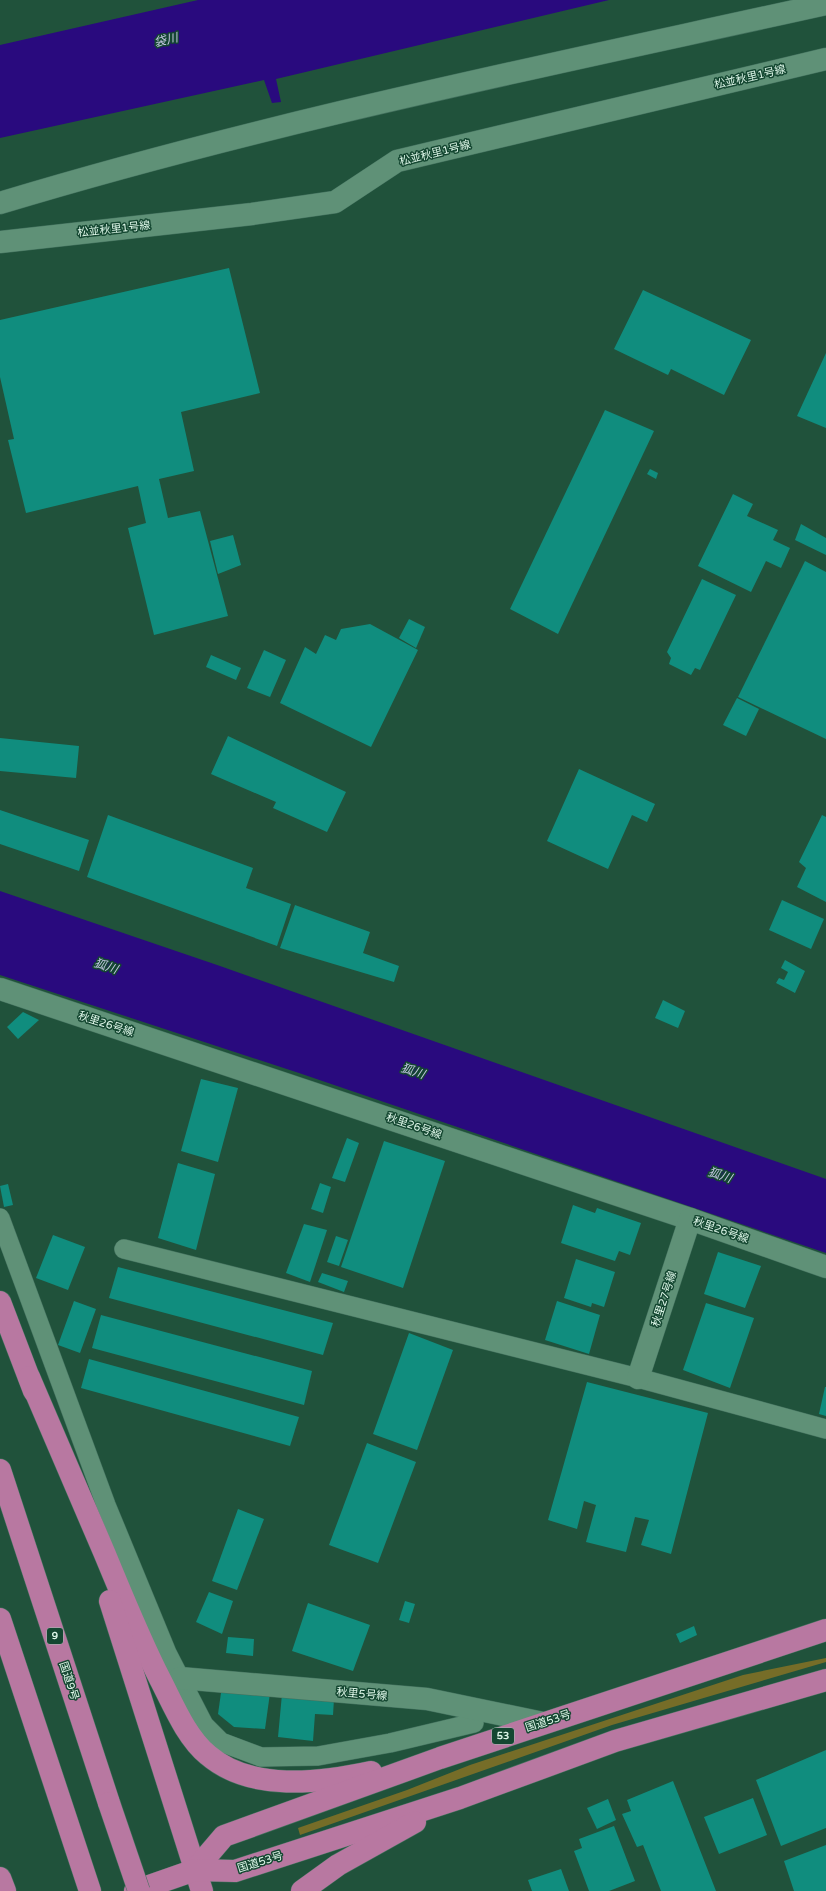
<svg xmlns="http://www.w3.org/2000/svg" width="826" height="1891" viewBox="0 0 826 1891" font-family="'Varela Round','Noto Sans JP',sans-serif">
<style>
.green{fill:#766d28}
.water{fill:#290a7e}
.building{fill:#108d7e}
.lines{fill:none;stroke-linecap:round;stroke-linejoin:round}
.lane-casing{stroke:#43715e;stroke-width:20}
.street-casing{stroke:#43715e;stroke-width:23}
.highway-casing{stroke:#43715e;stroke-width:23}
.lane{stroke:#5f9177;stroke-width:19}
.street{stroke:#5f9177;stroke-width:22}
.highway{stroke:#b878a1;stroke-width:22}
.highway-bridge-casing{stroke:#43715e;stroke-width:23;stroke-linecap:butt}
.highway-bridge{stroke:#b878a1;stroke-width:22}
.labels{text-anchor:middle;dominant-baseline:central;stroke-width:3;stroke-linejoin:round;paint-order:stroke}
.shield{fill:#144731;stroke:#a1c2b2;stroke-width:1}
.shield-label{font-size:10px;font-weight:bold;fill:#def7e9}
.street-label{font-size:11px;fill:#def7e9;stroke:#144731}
.water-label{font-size:12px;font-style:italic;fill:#c8cae7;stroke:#144731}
</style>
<rect width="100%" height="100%" fill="#20523b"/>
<polygon class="green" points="826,1658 826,1662 612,1725 300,1835 298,1828 407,1790 470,1765 743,1675"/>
<g class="water">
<polygon points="198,0 609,0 276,79 281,102 272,103 264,80 0,138 0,45"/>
<polygon points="0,891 220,966 826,1179 826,1253 299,1073 0,975"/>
</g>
<g class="building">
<polygon points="229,268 260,393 181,412 194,471 159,479 168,518 200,511 228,616 154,635 128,528 146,523 138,486 26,513 8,440 14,439 0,377 0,320"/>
<polygon points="643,290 751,340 724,395 671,369 668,375 614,349"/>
<polygon points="826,353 826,428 797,416"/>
<polygon points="605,410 654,431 558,634 510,609"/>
<polygon points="650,469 658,473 656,479 647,474"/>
<polygon points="733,494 753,504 747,516 778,530 773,540 790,548 781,568 766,561 751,592 698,566"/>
<polygon points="801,524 826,538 826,555 795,540"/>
<polygon points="233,535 241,565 218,574 210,541"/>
<polygon points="805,561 826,572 826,739 738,697"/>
<polygon points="702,579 736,595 700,670 695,668 691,675 669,664 671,658 667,652"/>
<polygon points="409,619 425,627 416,648 399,638"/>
<polygon points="370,624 418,650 371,747 280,703 305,647 316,654 325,635 336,640 341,629"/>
<polygon points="264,650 286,660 270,697 247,688"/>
<polygon points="211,655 241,668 236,680 206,667"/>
<polygon points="737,698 759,709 746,736 723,725"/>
<polygon points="228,736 346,792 327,832 273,808 276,802 211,774"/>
<polygon points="0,738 79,746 76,778 0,771"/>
<polygon points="579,769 655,804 647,822 632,815 608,869 547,841"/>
<polygon points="0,810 89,840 79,871 0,844"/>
<polygon points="108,815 253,868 246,888 291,904 277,946 87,877"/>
<polygon points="822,815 826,817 826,902 797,887 806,868 799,862"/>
<polygon points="782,900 824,919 811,949 769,930"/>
<polygon points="295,905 370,932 363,953 399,966 394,982 280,948"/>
<polygon points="785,960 805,971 795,993 776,983 779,978 784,980 788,972 781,968"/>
<polygon points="663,1000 685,1011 678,1028 655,1018"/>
<polygon points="23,1012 39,1020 18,1039 7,1027"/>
<polygon points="201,1079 238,1088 218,1162 181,1151"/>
<polygon points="347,1138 359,1143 345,1182 332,1178"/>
<polygon points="384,1141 445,1161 403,1288 341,1267"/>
<polygon points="178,1163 215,1174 196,1250 158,1238"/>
<polygon points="320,1183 331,1187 323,1213 311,1209"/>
<polygon points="8,1184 13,1205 4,1207 0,1186"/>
<polygon points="573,1205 595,1213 597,1208 641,1223 630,1255 619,1251 615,1261 561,1243"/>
<polygon points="304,1224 327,1230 310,1282 286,1273"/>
<polygon points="53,1235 85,1247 68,1290 36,1278"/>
<polygon points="336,1236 348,1240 339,1266 327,1262"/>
<polygon points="718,1252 761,1266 745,1308 704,1294"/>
<polygon points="576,1259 615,1272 604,1307 592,1303 591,1307 564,1298"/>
<polygon points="118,1267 333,1323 323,1355 109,1298"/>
<polygon points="322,1273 348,1281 344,1292 318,1282"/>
<polygon points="74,1301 96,1309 80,1353 58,1345"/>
<polygon points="557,1301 600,1315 589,1354 545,1340"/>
<polygon points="706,1303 754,1318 730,1388 683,1370"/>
<polygon points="101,1315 312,1371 304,1405 92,1348"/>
<polygon points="409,1333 453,1350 417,1450 373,1434"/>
<polygon points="89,1359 299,1417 290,1446 81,1388"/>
<polygon points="587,1382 708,1413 671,1554 641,1545 649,1520 635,1517 626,1552 586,1542 596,1505 584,1501 577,1529 548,1520"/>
<polygon points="825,1387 826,1387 826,1416 819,1414"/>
<polygon points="367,1443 416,1462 378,1563 329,1545"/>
<polygon points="238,1509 264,1519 237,1590 212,1581"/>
<polygon points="209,1592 233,1601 222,1634 196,1622"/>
<polygon points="405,1601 415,1604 409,1623 399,1620"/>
<polygon points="308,1603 370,1625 353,1671 292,1651"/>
<polygon points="694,1626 697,1635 680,1643 676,1634"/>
<polygon points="228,1637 254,1639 253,1656 226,1653"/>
<polygon points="222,1686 270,1693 265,1729 234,1727 218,1714"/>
<polygon points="282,1694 334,1699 333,1715 315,1714 313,1741 278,1737"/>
<polygon points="826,1750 826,1828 781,1846 756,1780"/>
<polygon points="673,1781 716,1891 661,1891 643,1845 637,1847 622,1814 631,1811 627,1800"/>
<polygon points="753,1798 767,1835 719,1854 704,1817"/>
<polygon points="608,1799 616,1820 597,1829 587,1808"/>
<polygon points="614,1826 635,1881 609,1891 589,1891 574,1851 582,1848 579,1839"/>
<polygon points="826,1845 826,1891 794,1891 784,1861"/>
<polygon points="561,1869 569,1891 532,1891 528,1880"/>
</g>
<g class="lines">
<g class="lane-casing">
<g id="lane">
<polyline points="0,1218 106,1505 167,1653 204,1725 221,1742 261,1757 318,1756 390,1743 474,1723"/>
<polyline points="124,1249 638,1378 826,1429"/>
</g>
</g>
<g class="street-casing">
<g id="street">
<path d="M0 203C271 121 550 65 826 4"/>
<polyline points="0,242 252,214 335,202 397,161 826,59"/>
<polyline points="0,989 690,1219 826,1267"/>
<polyline points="638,1378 690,1219"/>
<polyline points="180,1678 427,1699 543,1723"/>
</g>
</g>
<g class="highway-casing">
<g id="highway">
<polyline points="0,1302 34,1391"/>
<path d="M29 1377C54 1435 79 1494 104 1552 122 1595 139 1638 160 1679 173 1704 186 1737 208 1755 251 1792 320 1783 371 1772"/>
<polyline points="0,1470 109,1803"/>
<polyline points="110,1601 202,1891"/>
<polyline points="0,1619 90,1891"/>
<polyline points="195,1870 224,1836 440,1758 826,1630"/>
<polyline points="0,1878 5,1891"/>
<polyline points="135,1891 195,1870 235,1871 460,1798 615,1741 826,1680"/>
<polyline points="302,1891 338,1865 415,1822"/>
</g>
</g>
<use href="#lane" class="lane"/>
<use href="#street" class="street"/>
<use href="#highway" class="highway"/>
<g class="highway-bridge-casing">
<polyline id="highway-bridge" points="109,1803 139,1891"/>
</g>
<use href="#highway-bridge" class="highway-bridge"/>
</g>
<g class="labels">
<g class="shield">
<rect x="47" y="1628" width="16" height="16" rx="3"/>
<rect x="492" y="1728" width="22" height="16" rx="3"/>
</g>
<g class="shield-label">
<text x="55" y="1636">9</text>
<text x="503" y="1736">53</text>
</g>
<g class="street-label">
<text transform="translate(750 77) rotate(-13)">松並秋里1号線</text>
<text transform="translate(435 153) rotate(-14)">松並秋里1号線</text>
<text transform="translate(114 229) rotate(-6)">松並秋里1号線</text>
<text transform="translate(106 1024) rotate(18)">秋里26号線</text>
<text transform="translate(414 1126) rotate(19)">秋里26号線</text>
<text transform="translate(721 1230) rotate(19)">秋里26号線</text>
<text transform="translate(664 1299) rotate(-72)">秋里27号線</text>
<text transform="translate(69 1681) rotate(72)">国道9号</text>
<text transform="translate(362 1694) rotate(5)">秋里5号線</text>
<text transform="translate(548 1721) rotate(-18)">国道53号</text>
<text transform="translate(260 1862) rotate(-17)">国道53号</text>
</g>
<g class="water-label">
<text transform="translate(166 40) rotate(-14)">袋川</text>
<text transform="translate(106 966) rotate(19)">狐川</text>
<text transform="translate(413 1071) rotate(19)">狐川</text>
<text transform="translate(720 1175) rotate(19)">狐川</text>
</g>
</g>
</svg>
